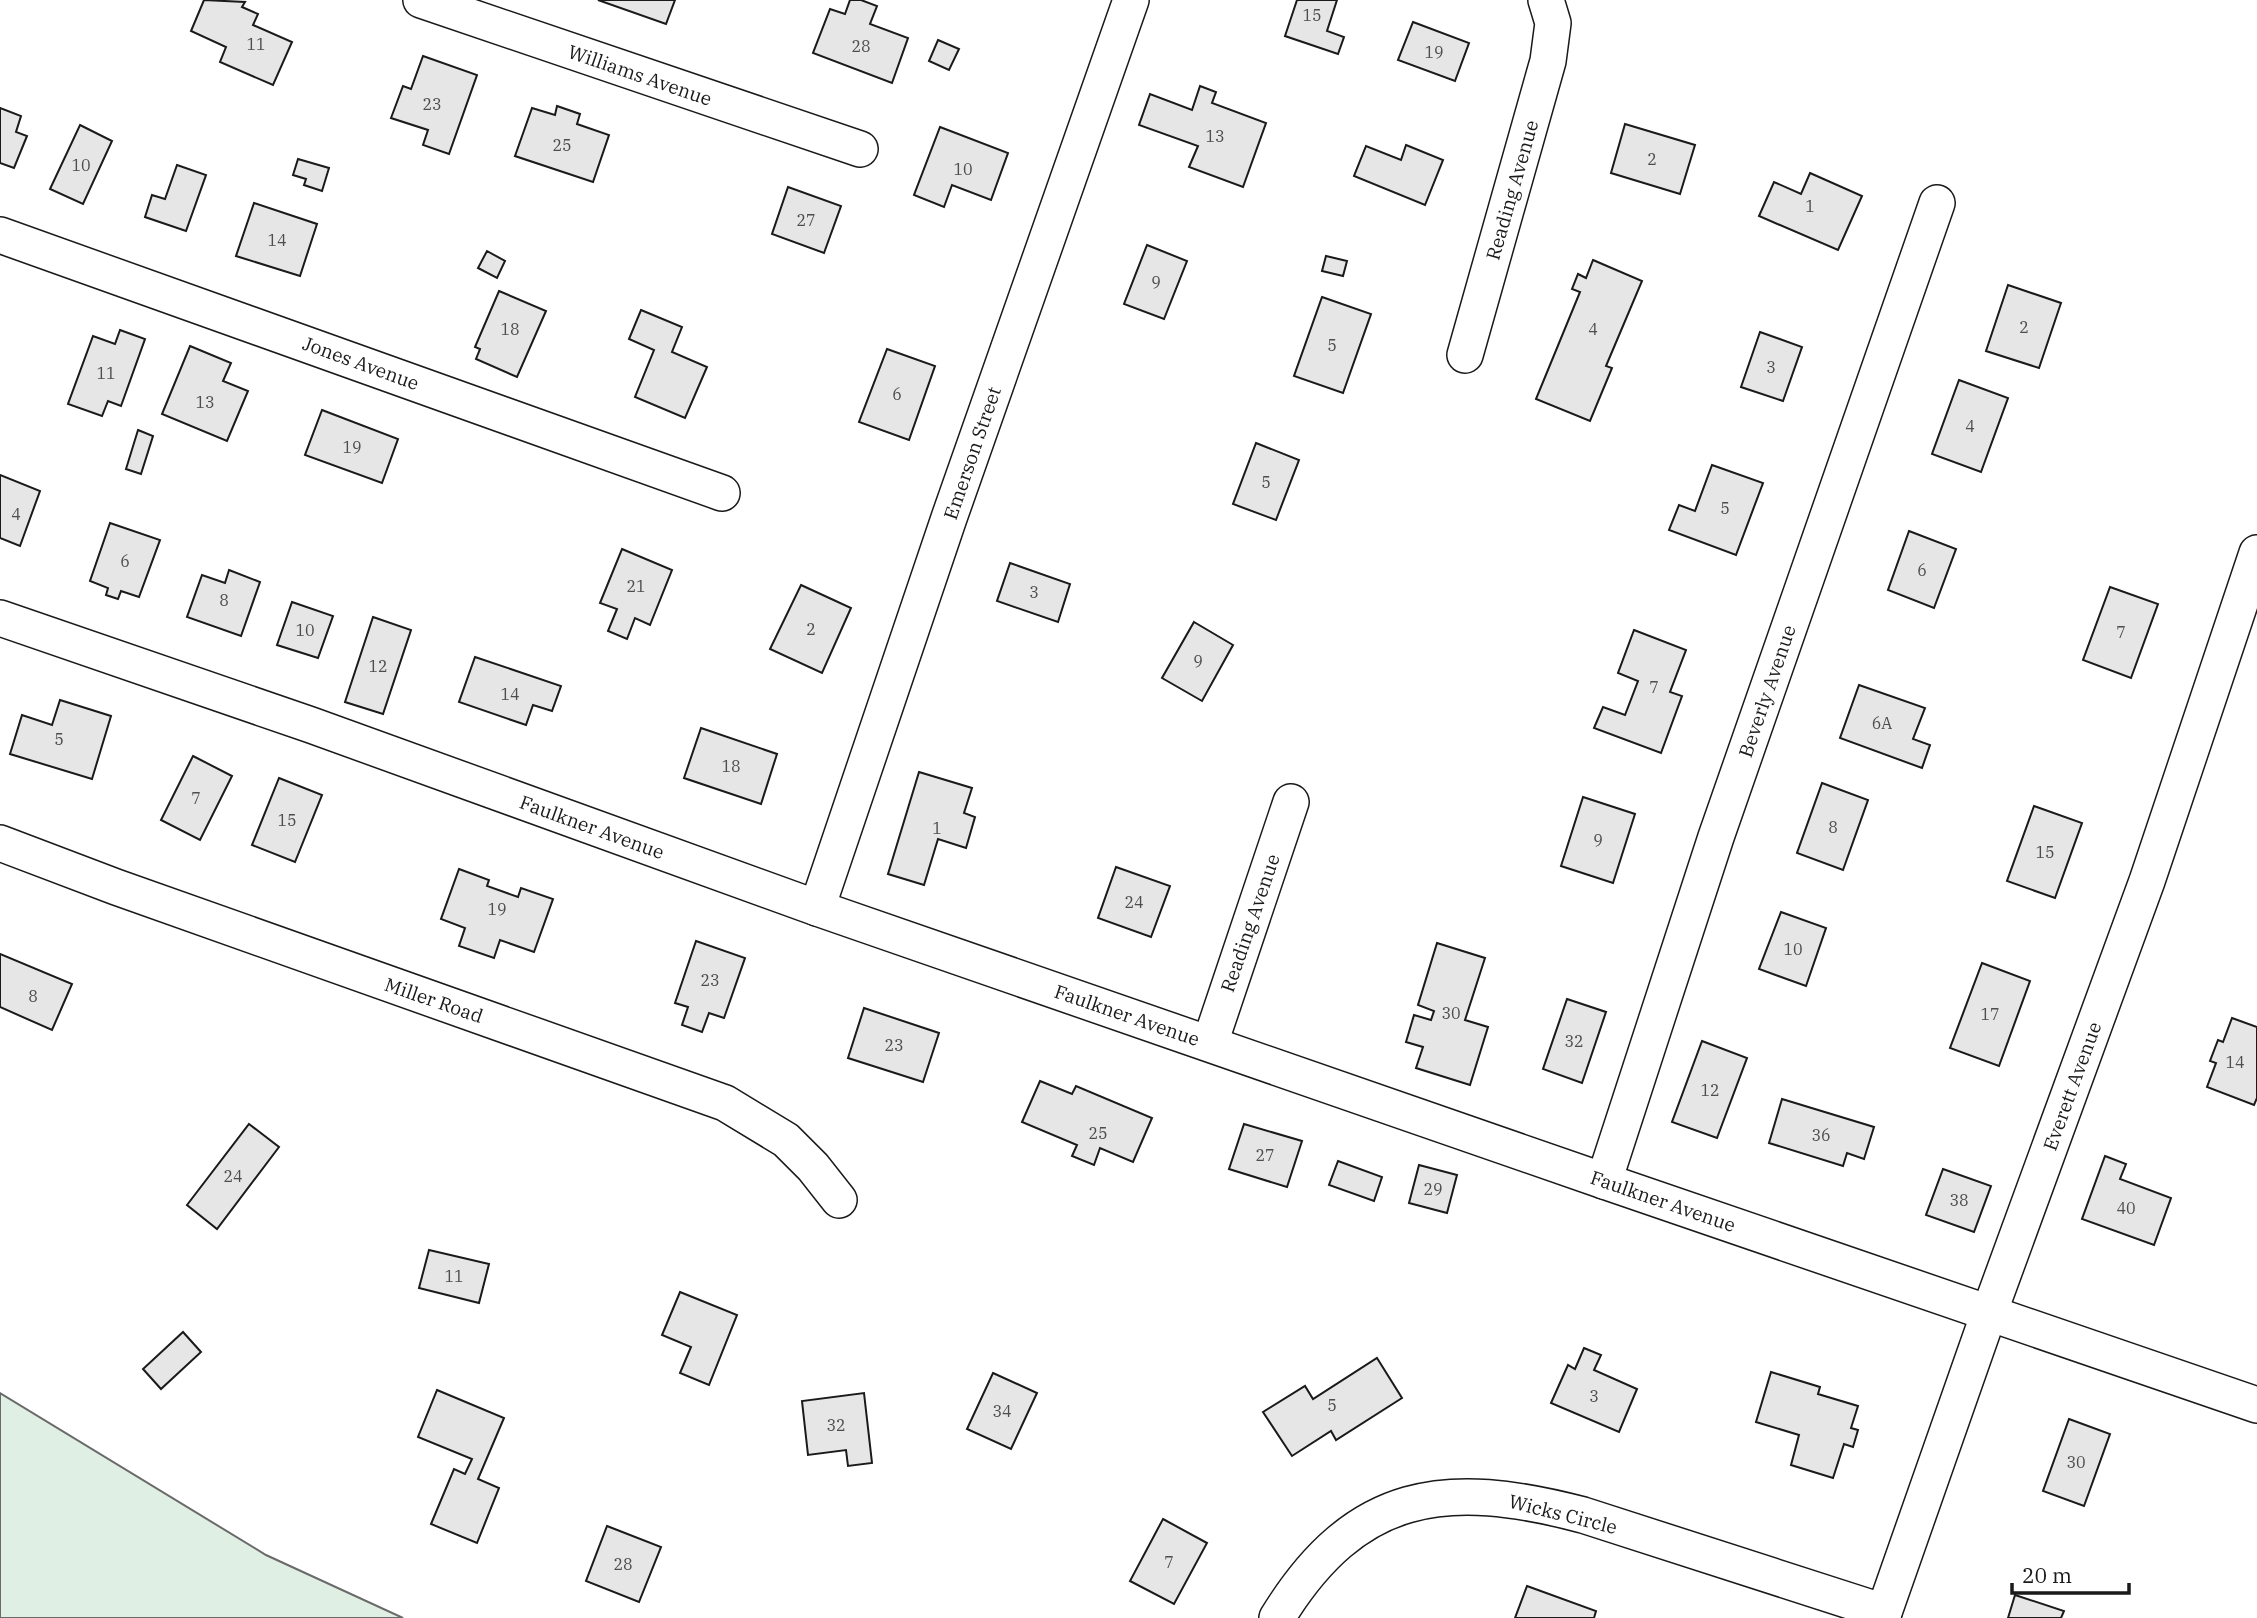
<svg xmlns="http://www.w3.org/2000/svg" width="2257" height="1618" viewBox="0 0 2257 1618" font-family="'IBM Plex Serif',serif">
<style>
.green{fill:#e0efe3;stroke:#6a6a6a;stroke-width:2}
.building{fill:#e6e6e6;stroke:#1a1a1a;stroke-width:2}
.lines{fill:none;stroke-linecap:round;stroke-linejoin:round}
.minor-casing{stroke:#1a1a1a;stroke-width:38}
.minor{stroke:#fff;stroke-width:35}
.labels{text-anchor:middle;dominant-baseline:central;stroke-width:5;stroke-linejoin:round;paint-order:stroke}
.number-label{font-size:16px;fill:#4d4d4d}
.street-label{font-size:19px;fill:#1a1a1a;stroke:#fff}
</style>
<rect width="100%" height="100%" fill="#fff"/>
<polygon class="green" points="0,1393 266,1555 403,1618 0,1618"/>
<g class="building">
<polygon points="204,0 245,2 242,7 258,14 253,25 292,42 273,85 220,62 226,47 191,31"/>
<polygon points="598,0 675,0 666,24"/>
<polygon points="850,0 861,0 877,6 870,24 908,38 892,83 813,53 830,9 845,14"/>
<polygon points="1297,0 1337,0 1327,31 1344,37 1338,54 1285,36"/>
<polygon points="1413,22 1469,43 1455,81 1398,60"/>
<polygon points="938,40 959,49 949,70 929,61"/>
<polygon points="423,56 477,75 449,154 423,145 428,130 391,118 403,86 411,89"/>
<polygon points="1200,86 1216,92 1212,103 1266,123 1243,187 1189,167 1198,146 1139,125 1150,94 1192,110"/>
<polygon points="557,106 580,114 577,124 609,135 593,182 515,156 532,108 555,115"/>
<polygon points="0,108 21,116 16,132 27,136 14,168 0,163"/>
<polygon points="1625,124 1695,145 1680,194 1611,173"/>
<polygon points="80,125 112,141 83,204 50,189"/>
<polygon points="940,127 1008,153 991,200 952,185 944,207 914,195"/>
<polygon points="1406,145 1443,160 1425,205 1354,176 1366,146 1401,160"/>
<polygon points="298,159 329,168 322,191 304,185 306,179 293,175"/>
<polygon points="177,165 206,175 186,231 145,217 152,195 165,199"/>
<polygon points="1810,173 1862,196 1838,250 1759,216 1774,182 1801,194"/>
<polygon points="788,187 841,206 824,253 772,234"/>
<polygon points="254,203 317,224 300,276 236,256"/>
<polygon points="1147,245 1187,261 1164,319 1124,304"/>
<polygon points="487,251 505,261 497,278 478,268"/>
<polygon points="1326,256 1347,261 1343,276 1322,271"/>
<polygon points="1593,260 1642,281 1606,366 1612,368 1590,421 1536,399 1580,292 1572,289 1578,274 1586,278"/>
<polygon points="2008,285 2061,303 2039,368 1986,351"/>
<polygon points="499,291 546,311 517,377 476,359 480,349 475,347"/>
<polygon points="1322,297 1371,314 1343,393 1294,376"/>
<polygon points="641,310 682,327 672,352 707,367 685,418 635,397 654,350 629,339"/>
<polygon points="120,330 145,339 121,406 108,401 102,416 68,404 93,336 115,344"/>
<polygon points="1760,332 1802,347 1783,401 1741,387"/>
<polygon points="190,346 231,363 223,381 248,391 227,441 162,414"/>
<polygon points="887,349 935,366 909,440 859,422"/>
<polygon points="1959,380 2008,398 1981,472 1932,454"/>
<polygon points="322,410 398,439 382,483 305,455"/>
<polygon points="138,430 153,436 141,474 126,469"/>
<polygon points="1256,443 1299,460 1276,520 1233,504"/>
<polygon points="1712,465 1763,483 1736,555 1669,530 1679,505 1695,511"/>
<polygon points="0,475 40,491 20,546 0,538"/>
<polygon points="110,523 160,540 139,597 121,591 118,599 106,595 108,588 90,581"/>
<polygon points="1909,531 1956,549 1934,608 1888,590"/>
<polygon points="622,549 672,570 650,625 635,618 627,639 608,631 617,609 600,603"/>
<polygon points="1010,563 1070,584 1058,622 997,601"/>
<polygon points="229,570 260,582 241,636 187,617 202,575 225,583"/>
<polygon points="801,585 851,608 822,673 770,649"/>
<polygon points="2110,587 2158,604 2131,678 2083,660"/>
<polygon points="292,602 333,616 318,658 277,645"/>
<polygon points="373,617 411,630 383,714 345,702"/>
<polygon points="1194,622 1233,645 1202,701 1162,678"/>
<polygon points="1634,630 1686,650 1670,692 1682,696 1661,753 1594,728 1603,707 1625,715 1638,681 1618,673"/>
<polygon points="475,657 561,686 552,711 533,705 526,725 459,702"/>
<polygon points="1859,685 1925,708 1913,739 1930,745 1922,768 1840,738"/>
<polygon points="60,700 111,716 92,779 10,754 22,715 52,725"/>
<polygon points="701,728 777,754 761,804 684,778"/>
<polygon points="193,756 232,776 200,840 161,820"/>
<polygon points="919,772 972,788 964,813 975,817 966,848 938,839 924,885 888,874"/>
<polygon points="279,778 322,795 295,862 252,845"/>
<polygon points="1822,783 1868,800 1843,870 1797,853"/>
<polygon points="1583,797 1635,814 1613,883 1561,866"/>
<polygon points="2034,806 2082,823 2055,898 2007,881"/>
<polygon points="1116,867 1170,886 1151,937 1098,918"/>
<polygon points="459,869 489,880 487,886 518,897 521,888 553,899 534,952 500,940 494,958 459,946 465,928 441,919"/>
<polygon points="1781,912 1826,928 1806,986 1759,969"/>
<polygon points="696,941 745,958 724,1018 709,1013 702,1032 682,1025 688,1007 675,1003"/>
<polygon points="1437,943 1485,958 1465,1020 1488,1027 1470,1085 1416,1068 1423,1047 1406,1042 1414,1015 1431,1020 1434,1011 1418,1005"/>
<polygon points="0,954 72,984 52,1030 0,1007"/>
<polygon points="1982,963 2030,981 1999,1066 1950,1048"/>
<polygon points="1567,999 1606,1012 1582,1083 1543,1069"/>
<polygon points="864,1008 939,1033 923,1082 848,1058"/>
<polygon points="2232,1018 2257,1027 2257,1098 2254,1105 2207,1087 2216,1063 2210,1061 2218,1040 2223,1042"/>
<polygon points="1702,1041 1747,1058 1717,1138 1672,1122"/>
<polygon points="1040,1081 1072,1094 1076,1086 1152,1118 1133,1162 1100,1148 1094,1165 1072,1156 1077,1145 1022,1122"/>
<polygon points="1782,1099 1874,1127 1864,1159 1847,1153 1843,1166 1769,1143"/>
<polygon points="249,1124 279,1147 217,1229 187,1205"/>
<polygon points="1244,1124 1302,1141 1287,1187 1229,1169"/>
<polygon points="2105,1156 2126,1164 2120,1179 2171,1198 2154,1245 2082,1219"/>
<polygon points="1338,1161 1382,1177 1374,1201 1329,1185"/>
<polygon points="1419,1165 1457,1175 1447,1213 1409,1203"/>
<polygon points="1943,1169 1991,1186 1974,1232 1926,1215"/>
<polygon points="429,1250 489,1264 479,1303 419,1288"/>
<polygon points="680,1292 737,1315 709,1385 680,1373 691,1347 662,1335"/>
<polygon points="183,1332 201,1352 161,1389 143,1369"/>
<polygon points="1584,1348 1601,1355 1594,1370 1637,1389 1619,1432 1551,1403 1568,1365 1575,1369"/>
<polygon points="1377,1358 1402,1398 1336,1440 1331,1431 1292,1456 1263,1412 1305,1386 1313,1399"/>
<polygon points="1771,1372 1820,1387 1818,1394 1858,1406 1851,1428 1858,1430 1853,1447 1844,1444 1833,1478 1791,1465 1799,1435 1756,1422"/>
<polygon points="993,1373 1037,1393 1011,1449 967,1429"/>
<polygon points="437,1390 504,1418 478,1479 499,1488 477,1543 431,1524 454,1469 465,1474 472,1459 418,1437"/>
<polygon points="864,1393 872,1463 848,1466 846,1450 808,1455 802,1401"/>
<polygon points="2069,1419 2110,1434 2084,1506 2043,1491"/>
<polygon points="1163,1519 1207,1543 1174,1604 1130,1581"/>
<polygon points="607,1526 661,1547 639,1602 586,1581"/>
<polygon points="1527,1586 1596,1611 1594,1618 1515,1618"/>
<polygon points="2015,1595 2064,1611 2061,1618 2008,1618"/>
</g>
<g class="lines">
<g class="minor-casing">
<g id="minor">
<polyline points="421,0 860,149"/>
<polyline points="0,235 722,493"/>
<polyline points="1465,355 1548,61 1553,23 1546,0"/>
<polyline points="0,618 311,725 817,908 1604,1181 2257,1405"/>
<polyline points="0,843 116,887 725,1103 786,1140 813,1167 839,1200"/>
<polyline points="817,908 949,518 1131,0"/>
<polyline points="1210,1043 1291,802"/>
<polyline points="1604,1181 1716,837 1937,203"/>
<path d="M1277 1618C1356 1489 1446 1479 1583 1515L1884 1612"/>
<polyline points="1882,1618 1989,1313 2147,881 2257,553"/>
</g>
</g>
<use href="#minor" class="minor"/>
</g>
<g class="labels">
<g class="number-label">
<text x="1312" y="15">15</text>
<text x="256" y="44">11</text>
<text x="861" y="46">28</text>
<text x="1434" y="52">19</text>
<text x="432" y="104">23</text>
<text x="1215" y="136">13</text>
<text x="562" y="145">25</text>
<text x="1652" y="159">2</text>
<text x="81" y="165">10</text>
<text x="963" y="169">10</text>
<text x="1810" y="206">1</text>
<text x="806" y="220">27</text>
<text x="277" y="240">14</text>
<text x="1156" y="282">9</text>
<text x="2024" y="327">2</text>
<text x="510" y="329">18</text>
<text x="1593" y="329">4</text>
<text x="1332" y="345">5</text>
<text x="1771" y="367">3</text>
<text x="106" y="373">11</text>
<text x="897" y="394">6</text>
<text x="205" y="402">13</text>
<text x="1970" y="426">4</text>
<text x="352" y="447">19</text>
<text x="1266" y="482">5</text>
<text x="1725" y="508">5</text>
<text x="16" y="514">4</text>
<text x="125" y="561">6</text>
<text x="1922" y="570">6</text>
<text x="636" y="586">21</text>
<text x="1034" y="592">3</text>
<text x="224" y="600">8</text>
<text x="811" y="629">2</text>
<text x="305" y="630">10</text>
<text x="2121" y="632">7</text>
<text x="1198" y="661">9</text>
<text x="378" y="666">12</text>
<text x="1654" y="687">7</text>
<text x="510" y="694">14</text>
<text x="1882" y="723">6A</text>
<text x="59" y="739">5</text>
<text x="731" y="766">18</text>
<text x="196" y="798">7</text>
<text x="287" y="820">15</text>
<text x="1833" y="827">8</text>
<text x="937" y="828">1</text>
<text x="1598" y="840">9</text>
<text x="2045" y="852">15</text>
<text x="1134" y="902">24</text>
<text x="497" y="909">19</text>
<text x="1793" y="949">10</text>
<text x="710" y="980">23</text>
<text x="33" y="996">8</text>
<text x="1451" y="1013">30</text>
<text x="1990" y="1014">17</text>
<text x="1574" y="1041">32</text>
<text x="894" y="1045">23</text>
<text x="2235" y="1062">14</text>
<text x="1710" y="1090">12</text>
<text x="1098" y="1133">25</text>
<text x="1821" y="1135">36</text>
<text x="1265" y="1155">27</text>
<text x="233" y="1176">24</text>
<text x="1433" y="1189">29</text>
<text x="1959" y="1200">38</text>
<text x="2126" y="1208">40</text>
<text x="454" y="1276">11</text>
<text x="1594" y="1396">3</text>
<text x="1332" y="1405">5</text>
<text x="1002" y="1411">34</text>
<text x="836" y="1425">32</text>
<text x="2076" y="1462">30</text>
<text x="1169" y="1562">7</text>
<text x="623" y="1564">28</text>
</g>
<g class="street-label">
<text transform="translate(640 75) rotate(19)">Williams Avenue</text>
<text transform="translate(1512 190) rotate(-74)">Reading Avenue</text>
<text transform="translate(361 363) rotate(20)">Jones Avenue</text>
<text transform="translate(972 453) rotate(-71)">Emerson Street</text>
<text transform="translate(1767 691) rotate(-71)">Beverly Avenue</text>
<text transform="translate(592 827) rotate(20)">Faulkner Avenue</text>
<text transform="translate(1250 923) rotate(-71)">Reading Avenue</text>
<text transform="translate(434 1000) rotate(19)">Miller Road</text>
<text transform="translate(1127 1015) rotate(19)">Faulkner Avenue</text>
<text transform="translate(2072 1086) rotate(-70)">Everett Avenue</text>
<text transform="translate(1663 1201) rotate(19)">Faulkner Avenue</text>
<text transform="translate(1563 1514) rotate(14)">Wicks Circle</text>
</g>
</g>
<path d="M2012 1583v10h117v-10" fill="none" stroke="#1a1a1a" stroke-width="3.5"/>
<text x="2022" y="1583" font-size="21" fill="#1a1a1a" stroke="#ffffff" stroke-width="5" paint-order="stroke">20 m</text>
</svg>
